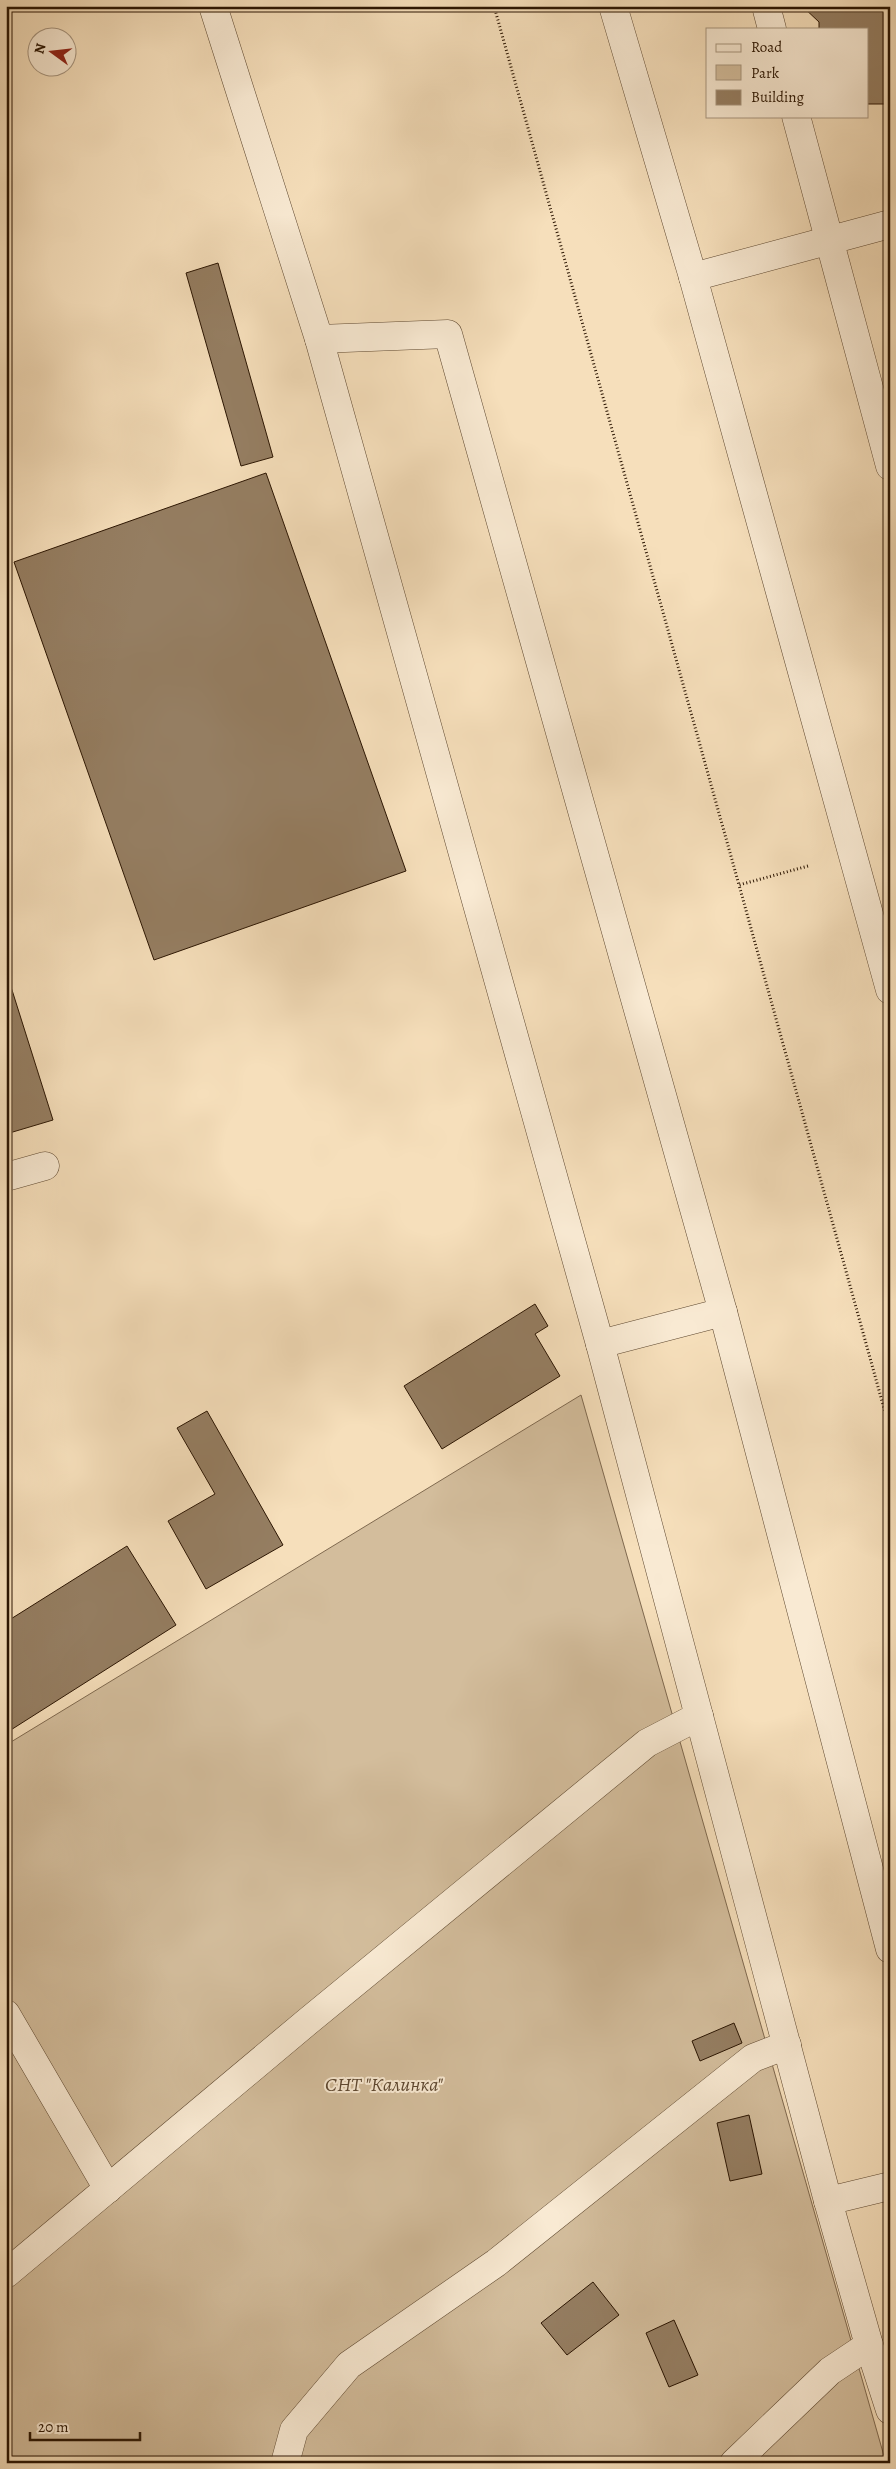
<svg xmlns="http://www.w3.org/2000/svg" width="896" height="2469" viewBox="0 0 896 2469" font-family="Alegreya,serif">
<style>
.green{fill:#d3bd9c;stroke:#7f694f}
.building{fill:#957e62;stroke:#2b1502}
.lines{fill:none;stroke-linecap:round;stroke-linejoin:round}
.minor-casing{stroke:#5e4830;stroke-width:29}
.path{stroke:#2b1502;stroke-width:3;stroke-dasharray:1 2.5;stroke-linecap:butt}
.minor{stroke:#f9ead3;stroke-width:28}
.labels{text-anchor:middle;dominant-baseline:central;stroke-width:4;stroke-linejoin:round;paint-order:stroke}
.park-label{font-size:20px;font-style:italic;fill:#5d4730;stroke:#f9ead3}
</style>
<rect width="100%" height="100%" fill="#f6dfbb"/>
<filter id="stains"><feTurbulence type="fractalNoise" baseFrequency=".004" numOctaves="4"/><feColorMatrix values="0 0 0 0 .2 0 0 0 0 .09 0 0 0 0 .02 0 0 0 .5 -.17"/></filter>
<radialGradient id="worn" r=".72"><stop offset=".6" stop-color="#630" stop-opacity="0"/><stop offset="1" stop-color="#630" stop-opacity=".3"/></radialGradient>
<polygon class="green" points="581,1395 886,2463 6,2463 6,1745"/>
<g class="building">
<polygon points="802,6 890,6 890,104 867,104 867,29 819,29 819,22"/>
<polygon points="218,263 273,457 241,466 186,273"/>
<polygon points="266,473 406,871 154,960 14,562"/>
<polygon points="6,971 53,1120 6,1134"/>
<polygon points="535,1304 548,1326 535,1334 560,1376 442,1449 404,1386"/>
<polygon points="207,1411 283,1545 206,1589 168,1521 215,1494 177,1428"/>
<polygon points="127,1546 176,1625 6,1733 6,1622"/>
<polygon points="734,2023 742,2043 700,2061 692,2041"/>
<polygon points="749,2115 762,2174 730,2181 717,2123"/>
<polygon points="593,2282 619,2315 567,2355 541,2323"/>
<polygon points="674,2320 698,2375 669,2387 646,2333"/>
</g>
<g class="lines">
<g class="minor-casing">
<g id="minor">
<polyline points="213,6 319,339 600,1344 828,2201 869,2345 890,2410"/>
<polyline points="613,6 693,277 890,990"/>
<polyline points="766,6 772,29"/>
<polyline points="796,116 890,466"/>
<polyline points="693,277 890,224"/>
<polyline points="319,339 448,334 723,1312 890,1949"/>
<polyline points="6,1177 45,1166"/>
<polyline points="600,1344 723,1312"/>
<polyline points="6,2014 108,2189"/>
<polyline points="828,2201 890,2186"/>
<polyline points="6,2274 307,2022 647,1743 699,1716"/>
<polyline points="285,2463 294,2430 349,2365 496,2263 753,2058 787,2045"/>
<polyline points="734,2463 830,2371 869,2345"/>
</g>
</g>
<g class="path">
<polyline points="494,6 739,885"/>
<polyline points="808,866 739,885 890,1430"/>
</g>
<use href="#minor" class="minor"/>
</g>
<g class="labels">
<g class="park-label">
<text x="384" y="2084">СНТ "Калинка"</text>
</g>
</g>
<rect width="896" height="2469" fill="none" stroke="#f6dfbb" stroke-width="25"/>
<rect x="8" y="8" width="881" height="2454" fill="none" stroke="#2b1502" stroke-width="2.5"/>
<rect x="12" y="12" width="871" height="2444" fill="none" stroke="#2b1502"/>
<rect x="706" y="28" width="162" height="90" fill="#f9ead3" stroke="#a7957f"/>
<rect x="716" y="44" width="25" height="8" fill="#f9ead3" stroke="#a7957f"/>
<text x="751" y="52" font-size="15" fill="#2b1502">Road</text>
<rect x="716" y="65" width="25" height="15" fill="#d3bd9c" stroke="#a7957f"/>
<text x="751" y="78" font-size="15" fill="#2b1502">Park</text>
<rect x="716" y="90" width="25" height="15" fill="#957e62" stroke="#a7957f"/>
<text x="751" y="102" font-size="15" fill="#2b1502">Building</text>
<g transform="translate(52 52) rotate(285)"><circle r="24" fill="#f9ead3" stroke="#a7957f"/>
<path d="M0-4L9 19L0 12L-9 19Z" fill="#8f2418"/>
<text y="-8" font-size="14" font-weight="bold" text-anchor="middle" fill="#2b1502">N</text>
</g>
<path d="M30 2432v8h110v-8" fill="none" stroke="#2b1502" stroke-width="2.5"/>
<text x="38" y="2432" font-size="15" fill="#2b1502" stroke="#f9ead3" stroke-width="4" paint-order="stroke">20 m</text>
<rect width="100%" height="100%" filter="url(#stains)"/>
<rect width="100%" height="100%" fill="url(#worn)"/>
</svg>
